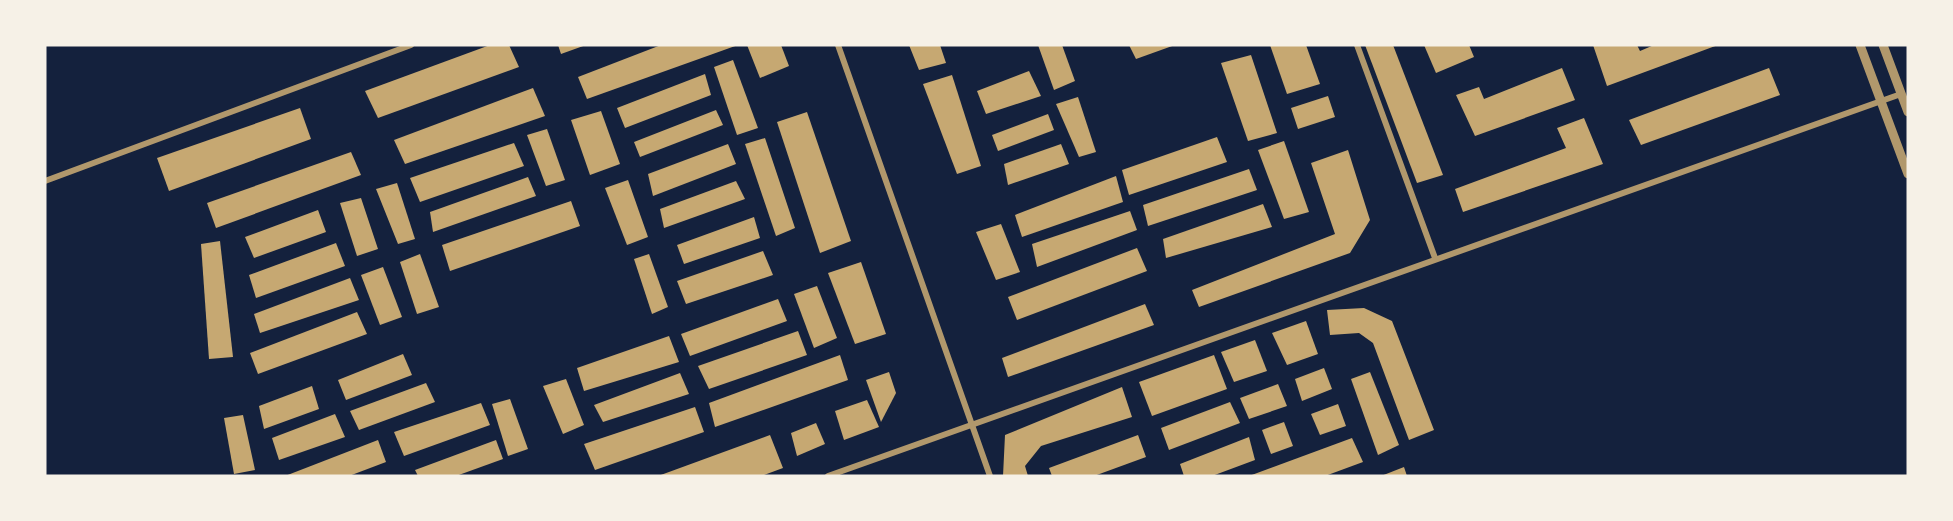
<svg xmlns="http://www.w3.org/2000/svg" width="1953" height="521" viewBox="0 0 1953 521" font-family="'Golos Text',sans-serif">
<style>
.building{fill:#c6a872}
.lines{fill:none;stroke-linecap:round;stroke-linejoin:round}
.minor{stroke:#b1986c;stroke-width:6}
.tertiary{stroke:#b1986c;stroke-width:9}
</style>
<rect width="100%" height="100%" fill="#14213d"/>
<g class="building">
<polygon points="490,45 509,45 519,67 378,118 365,91"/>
<polygon points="558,45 586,45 561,54"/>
<polygon points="661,45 738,45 587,99 578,77"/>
<polygon points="747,45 781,45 789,66 760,78"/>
<polygon points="909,45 940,45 946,63 919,70"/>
<polygon points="1038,45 1062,45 1075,81 1054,90"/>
<polygon points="1129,45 1175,45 1136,59"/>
<polygon points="1270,45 1306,45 1320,84 1287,94"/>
<polygon points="1365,45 1393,45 1443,175 1417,183"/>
<polygon points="1424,45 1469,45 1474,57 1436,73"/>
<polygon points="1593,45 1637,45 1640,51 1654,45 1718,45 1607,86"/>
<polygon points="1251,55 1277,133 1248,141 1221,63"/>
<polygon points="733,60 758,128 737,135 714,67"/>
<polygon points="1562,68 1575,100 1475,136 1456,95 1479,87 1484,99"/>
<polygon points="1769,68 1780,95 1641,145 1629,120"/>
<polygon points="1029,71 1041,96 986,114 977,91"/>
<polygon points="705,74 711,95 625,128 617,108"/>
<polygon points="952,75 981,166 957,174 923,84"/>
<polygon points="533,88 545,116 405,164 394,140"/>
<polygon points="1328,96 1335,117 1298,129 1291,108"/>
<polygon points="1078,97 1096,152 1079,157 1056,104"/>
<polygon points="300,108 311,139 169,191 157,158"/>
<polygon points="716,110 723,125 640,157 634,142"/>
<polygon points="601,111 620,164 590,175 571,120"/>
<polygon points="807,112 851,241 820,253 777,122"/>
<polygon points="1048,114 1054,130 998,151 992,135"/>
<polygon points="1584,118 1603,164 1463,212 1455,189 1566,148 1557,128"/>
<polygon points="547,129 565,180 546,186 527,135"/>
<polygon points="1217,137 1227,162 1129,195 1122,170"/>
<polygon points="765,138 795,228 776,236 745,144"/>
<polygon points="1284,141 1309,212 1284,219 1258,150"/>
<polygon points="514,143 524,166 420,202 410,178"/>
<polygon points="728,144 736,164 653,196 648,174"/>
<polygon points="1061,144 1069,164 1008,185 1004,164"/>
<polygon points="1348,150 1370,220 1350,253 1199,307 1192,290 1335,234 1311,163"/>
<polygon points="351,152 361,175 216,228 207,203"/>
<polygon points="1249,169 1257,190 1148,226 1143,205"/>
<polygon points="1116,176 1123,202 1022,237 1015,215"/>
<polygon points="528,177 536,196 433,232 430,212"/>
<polygon points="628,180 648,237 627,245 605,188"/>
<polygon points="736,181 745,199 664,228 660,209"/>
<polygon points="397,183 415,239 398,244 376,189"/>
<polygon points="361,198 378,249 357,256 340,203"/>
<polygon points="571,201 580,226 450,271 442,245"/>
<polygon points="1263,204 1272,227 1166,258 1163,239"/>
<polygon points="318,210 326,232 254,258 245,237"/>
<polygon points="1130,211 1137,230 1037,267 1032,244"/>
<polygon points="754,217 760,238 684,264 677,245"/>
<polygon points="1001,224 1020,272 996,280 976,232"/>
<polygon points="220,241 233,357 209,359 201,244"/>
<polygon points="336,243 345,266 256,298 249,275"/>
<polygon points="1137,248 1147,271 1017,320 1008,297"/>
<polygon points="763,251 773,275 686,304 677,281"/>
<polygon points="420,254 439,307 417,314 400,262"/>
<polygon points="649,254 668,307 652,314 634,259"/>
<polygon points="861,262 886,334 855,344 828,273"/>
<polygon points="383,267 402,317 380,325 361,275"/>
<polygon points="350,278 359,300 260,333 254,314"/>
<polygon points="817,286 837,338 814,348 794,294"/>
<polygon points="778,299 787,321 690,356 681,334"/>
<polygon points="1145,304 1154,325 1008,377 1002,358"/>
<polygon points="1364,308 1392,321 1434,430 1409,440 1373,343 1359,333 1330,335 1327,310"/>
<polygon points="357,312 367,334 258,374 250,353"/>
<polygon points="1306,321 1318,354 1287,365 1272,333"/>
<polygon points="798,331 807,355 709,389 698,366"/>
<polygon points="669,336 679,362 584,391 577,368"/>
<polygon points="1255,340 1267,371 1234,382 1221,352"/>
<polygon points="403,354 412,375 346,400 338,380"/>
<polygon points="840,355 848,380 715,427 709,403"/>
<polygon points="1214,355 1227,389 1152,416 1139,382"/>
<polygon points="1324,368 1332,389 1302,401 1295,379"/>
<polygon points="889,372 896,393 881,422 866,380"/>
<polygon points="1370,372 1399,445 1378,455 1351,379"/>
<polygon points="680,373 689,394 603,422 594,405"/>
<polygon points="566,379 584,425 563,434 543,386"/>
<polygon points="426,383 435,402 359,430 350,411"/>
<polygon points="1278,384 1287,406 1249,419 1240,398"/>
<polygon points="312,386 319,409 264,429 259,406"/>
<polygon points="1122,387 1132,417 1041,446 1025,466 1028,476 1003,476 1005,435"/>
<polygon points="510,399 528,449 508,456 492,404"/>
<polygon points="867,400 879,427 844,440 835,411"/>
<polygon points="1230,402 1240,423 1169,450 1161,428"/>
<polygon points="481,403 490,425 404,456 394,432"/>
<polygon points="1338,404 1346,426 1320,435 1311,414"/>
<polygon points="695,407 704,432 595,470 584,444"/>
<polygon points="335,414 345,437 279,460 272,438"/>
<polygon points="243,415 255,470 234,474 224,418"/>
<polygon points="1284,422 1293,446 1271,454 1262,430"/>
<polygon points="816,423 825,444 797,456 791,433"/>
<polygon points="770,435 783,468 761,476 658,476"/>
<polygon points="1138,435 1146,457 1094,476 1052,476 1049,468"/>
<polygon points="1249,437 1255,460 1212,476 1184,476 1180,464"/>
<polygon points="1352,438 1363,462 1325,476 1249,476"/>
<polygon points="378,440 386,462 349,476 285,476"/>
<polygon points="496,440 503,459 456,476 418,476 415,470"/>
<polygon points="1404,467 1407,476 1381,476"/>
</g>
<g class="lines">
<g class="minor">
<polyline points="838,45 990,476"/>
<polyline points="1357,45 1435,258"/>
<polyline points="45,181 411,45"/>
<polyline points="828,476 1901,94"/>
</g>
<g class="tertiary">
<polyline points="1860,45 1908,174"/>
<polyline points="1883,45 1908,112"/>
</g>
</g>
<rect width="1953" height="521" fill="none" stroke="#f6f1e7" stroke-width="93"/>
</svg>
